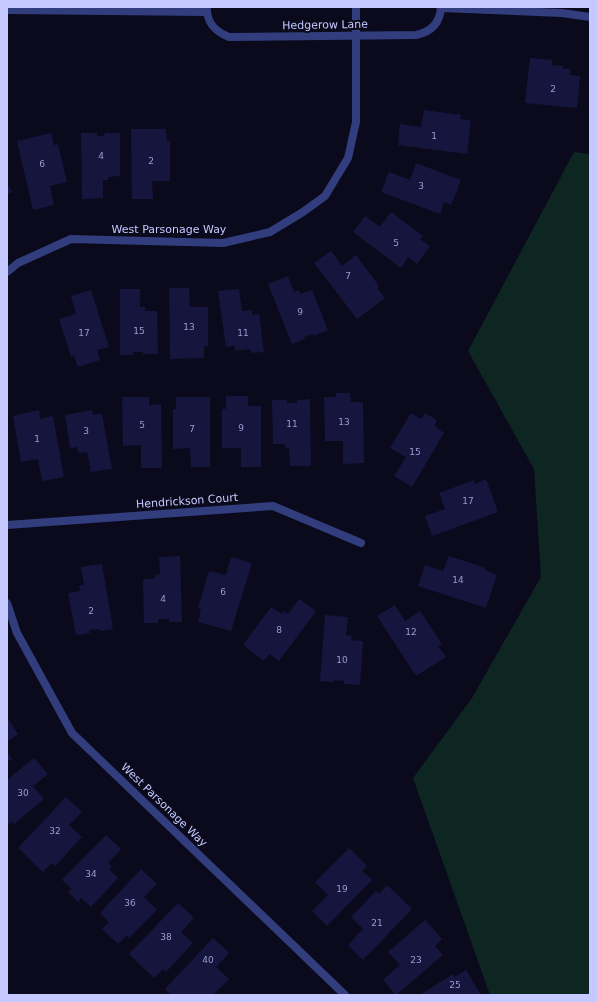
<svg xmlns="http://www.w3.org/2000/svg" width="597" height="1002" viewBox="0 0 597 1002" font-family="'DejaVu Sans',sans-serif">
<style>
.green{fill:#0d2621}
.building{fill:#16153e}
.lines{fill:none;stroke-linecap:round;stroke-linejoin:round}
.minor{stroke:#323d7e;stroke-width:8}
.labels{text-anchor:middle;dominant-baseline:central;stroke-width:4;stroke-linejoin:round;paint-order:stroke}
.number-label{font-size:9px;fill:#999ccf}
.street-label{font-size:11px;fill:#c5c9ff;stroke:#0a0a1c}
</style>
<rect width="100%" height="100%" fill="#0a0a1c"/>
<polygon class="green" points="574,152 590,154 590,995 490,995 413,778 472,698 541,577 534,469 468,351"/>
<g class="building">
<polygon points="530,58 552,60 552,65 563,66 563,69 570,69 570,75 580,76 577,108 525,103"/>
<polygon points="424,110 461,115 460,119 471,120 467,154 398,145 400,124 421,127"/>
<polygon points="131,129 166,129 167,141 170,141 170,181 152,181 153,199 132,199"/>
<polygon points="51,133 54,145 58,144 67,182 50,186 54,205 33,210 17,141"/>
<polygon points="81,133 97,133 97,136 104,136 105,133 120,133 120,176 108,177 108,180 103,180 103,198 82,199"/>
<polygon points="416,163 461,180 451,205 444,202 440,214 381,192 389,172 410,180"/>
<polygon points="7,183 12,192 7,195"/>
<polygon points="391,212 423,236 420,239 430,246 417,264 408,257 401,268 353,232 365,216 380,227"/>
<polygon points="331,251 342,266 356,255 379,286 377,288 385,298 357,319 314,263"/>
<polygon points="288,276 294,292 299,290 300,294 312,290 328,330 314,336 313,334 304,337 305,339 292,344 268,284"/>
<polygon points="169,288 189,288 190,307 208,307 208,346 204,346 204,358 170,359"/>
<polygon points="120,289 140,289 140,307 145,307 145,311 157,311 158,354 143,354 143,352 133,352 133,355 120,355"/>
<polygon points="239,289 242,311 252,310 252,315 259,314 264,352 251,353 250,349 235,351 235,346 226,347 218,291"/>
<polygon points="91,290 109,347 97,350 100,360 78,367 74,355 71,356 59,319 76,314 71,296"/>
<polygon points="336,393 350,393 351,402 363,402 364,463 343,464 343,441 325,441 324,397 336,397"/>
<polygon points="226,396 248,396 248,406 261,406 261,467 241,467 241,448 222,448 222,409 226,409"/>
<polygon points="122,397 149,397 149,405 161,404 162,468 141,468 141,445 123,446"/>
<polygon points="176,397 210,397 210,467 191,467 190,448 173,449 173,409 176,409"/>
<polygon points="310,399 311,466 290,466 289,448 285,448 285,444 273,444 272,400 287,400 287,403 297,403 297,400"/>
<polygon points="39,410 40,419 53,416 64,477 42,481 38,459 21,462 13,416"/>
<polygon points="92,410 93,415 102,414 112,469 91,472 87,452 78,453 77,447 70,448 65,415"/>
<polygon points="411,413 421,419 425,413 437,420 434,426 444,433 412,487 394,476 406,457 390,448"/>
<polygon points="486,479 498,512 432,536 425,516 445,509 439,493 474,480 475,484"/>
<polygon points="180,556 182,622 169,622 169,619 158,619 158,623 144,623 143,579 155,579 155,575 160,574 159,557"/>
<polygon points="449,556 486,568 485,570 497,575 486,608 418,586 425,565 443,571"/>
<polygon points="231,557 252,563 231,631 198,622 201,609 198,608 209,571 226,575"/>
<polygon points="102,564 113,629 100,631 99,629 89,630 90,633 76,635 68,593 80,591 79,586 84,585 81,567"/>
<polygon points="299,599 316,611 279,661 269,654 264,661 243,645 271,607 282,614 284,611 288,614"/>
<polygon points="395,605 405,621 420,611 442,644 438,646 446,657 416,676 377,616"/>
<polygon points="325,615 348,617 346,635 352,636 351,640 363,641 360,685 344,684 344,681 334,680 334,682 320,681"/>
<polygon points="7,717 18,734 7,742"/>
<polygon points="7,751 12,759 7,762"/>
<polygon points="34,758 48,774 33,786 44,799 14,824 12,822 7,826 7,780"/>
<polygon points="66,797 82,812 69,825 82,837 55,866 52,863 43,872 18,848"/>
<polygon points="106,835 121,849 108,863 112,866 109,869 118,878 91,907 81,898 78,902 68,892 72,889 62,880"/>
<polygon points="349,848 367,866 362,871 372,880 327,926 312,911 328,895 315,882"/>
<polygon points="141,869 157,884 144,897 157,910 129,938 127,935 118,944 102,929 109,922 100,913"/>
<polygon points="387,885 412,909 363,960 348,945 363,929 351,917 376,891 379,894"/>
<polygon points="178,903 194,918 181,932 193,943 166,972 163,969 154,978 129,954"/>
<polygon points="425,920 442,939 435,946 443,955 396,995 383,980 400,965 388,952"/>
<polygon points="213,938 229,953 216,967 229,979 213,995 171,995 165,989"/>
<polygon points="466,970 481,995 422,995 421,994 453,974 455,977"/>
</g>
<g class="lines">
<g class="minor">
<path d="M207 7C206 22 216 32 229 37L416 35C431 32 440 23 441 7"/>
<polyline points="441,8 562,13 590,17"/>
<polyline points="7,10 207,12"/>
<polyline points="7,272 18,263 71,239 223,243 270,232 303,212 325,196 348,158 356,122 356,7"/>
<polyline points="7,525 273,506 361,543"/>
<polyline points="7,603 17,633 72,733 345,995"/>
</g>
</g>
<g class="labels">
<g class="number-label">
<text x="553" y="89">2</text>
<text x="434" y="136">1</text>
<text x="101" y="156">4</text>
<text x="151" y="161">2</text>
<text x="42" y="164">6</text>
<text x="421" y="186">3</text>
<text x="396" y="243">5</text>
<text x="348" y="276">7</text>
<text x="300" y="312">9</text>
<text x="189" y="327">13</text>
<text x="139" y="331">15</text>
<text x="84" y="333">17</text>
<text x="243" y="333">11</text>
<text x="344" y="422">13</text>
<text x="292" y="424">11</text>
<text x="142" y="425">5</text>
<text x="241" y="428">9</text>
<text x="192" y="429">7</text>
<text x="86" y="431">3</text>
<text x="37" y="439">1</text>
<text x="415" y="452">15</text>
<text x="468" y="501">17</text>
<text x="458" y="580">14</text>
<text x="223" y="592">6</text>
<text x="163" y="599">4</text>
<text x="91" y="611">2</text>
<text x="279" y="630">8</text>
<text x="411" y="632">12</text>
<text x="342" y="660">10</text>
<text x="23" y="793">30</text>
<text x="55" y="831">32</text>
<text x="91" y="874">34</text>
<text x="342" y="889">19</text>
<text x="130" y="903">36</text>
<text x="377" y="923">21</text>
<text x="166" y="937">38</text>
<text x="208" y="960">40</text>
<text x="416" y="960">23</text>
<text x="455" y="985">25</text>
</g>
<g class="street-label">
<text transform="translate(325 25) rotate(-1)">Hedgerow Lane</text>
<text x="169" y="229">West Parsonage Way</text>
<text transform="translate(187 501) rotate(-4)">Hendrickson Court</text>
<text transform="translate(164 805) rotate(44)">West Parsonage Way</text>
</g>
</g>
<rect width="597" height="1002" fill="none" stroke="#c5c9ff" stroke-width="16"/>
</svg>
